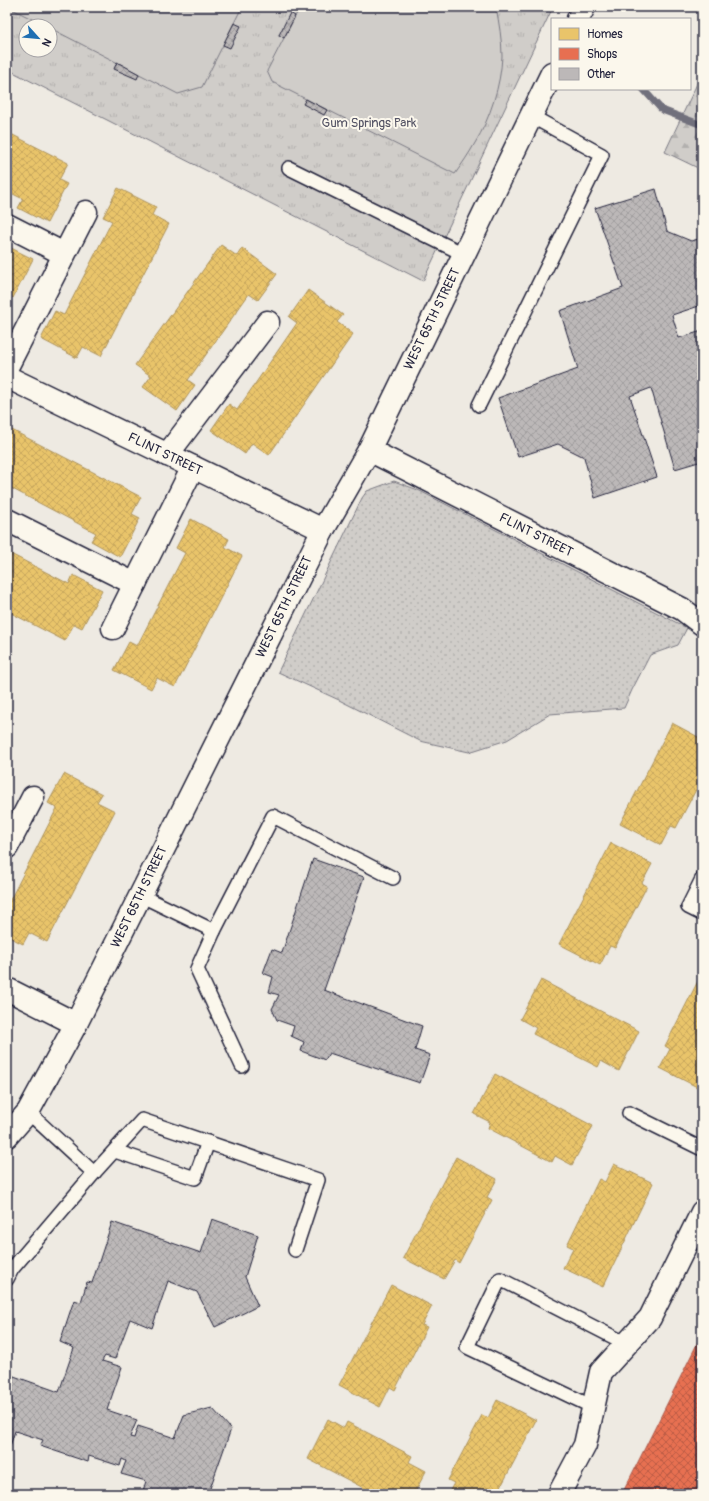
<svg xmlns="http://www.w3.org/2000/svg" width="709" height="1501" viewBox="0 0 709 1501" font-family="Pangolin,sans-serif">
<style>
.grass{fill:url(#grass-dots);stroke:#797882}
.forest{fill:url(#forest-firs);stroke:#797882}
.park{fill:url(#park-tufts);stroke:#797882;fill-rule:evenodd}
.pitch{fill:#d0cdc9;stroke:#797882}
.homes{fill:url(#homes-cross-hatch);stroke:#ad935c}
.shops{fill:url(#shops-cross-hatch);stroke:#ac584a}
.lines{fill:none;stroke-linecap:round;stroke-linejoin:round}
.stream{stroke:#716f7c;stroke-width:7}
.building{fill:url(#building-cross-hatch);stroke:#22223b}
.lane-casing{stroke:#22223b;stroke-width:16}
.street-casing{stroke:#22223b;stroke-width:25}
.lane{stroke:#fbf7ec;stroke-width:13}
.street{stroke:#fbf7ec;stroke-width:22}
.labels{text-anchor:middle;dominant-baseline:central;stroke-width:4;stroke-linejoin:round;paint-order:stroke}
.park-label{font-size:13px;fill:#565566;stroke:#fbf7ec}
.street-label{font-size:13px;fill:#22223b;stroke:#fbf7ec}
</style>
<defs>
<pattern id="grass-dots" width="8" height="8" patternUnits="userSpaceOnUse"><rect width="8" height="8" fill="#d0cdc9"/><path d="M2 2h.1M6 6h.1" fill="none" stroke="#b2b0ae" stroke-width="1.8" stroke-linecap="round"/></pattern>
<pattern id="forest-firs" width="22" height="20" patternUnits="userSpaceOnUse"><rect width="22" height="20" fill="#d0cdc9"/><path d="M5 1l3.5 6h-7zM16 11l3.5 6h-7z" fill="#b2b0ae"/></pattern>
<pattern id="park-tufts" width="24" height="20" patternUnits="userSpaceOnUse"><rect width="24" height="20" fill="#d0cdc9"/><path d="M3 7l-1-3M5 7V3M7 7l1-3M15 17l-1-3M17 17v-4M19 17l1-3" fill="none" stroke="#b2b0ae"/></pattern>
<pattern id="homes-cross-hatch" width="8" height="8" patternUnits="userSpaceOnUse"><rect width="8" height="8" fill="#e9c46a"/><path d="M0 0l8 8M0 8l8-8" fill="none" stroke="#c8a85d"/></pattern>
<pattern id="shops-cross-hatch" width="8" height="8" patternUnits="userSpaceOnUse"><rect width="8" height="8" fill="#e76f51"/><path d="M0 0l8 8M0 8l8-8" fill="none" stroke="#bb5b44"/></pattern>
<pattern id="building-cross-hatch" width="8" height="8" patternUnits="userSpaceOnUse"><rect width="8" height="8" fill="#bcb8b8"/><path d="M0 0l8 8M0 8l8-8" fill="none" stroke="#a19e9f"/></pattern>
</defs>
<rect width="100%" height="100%" fill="#eeeae2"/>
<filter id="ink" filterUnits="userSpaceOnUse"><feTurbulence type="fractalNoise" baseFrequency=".025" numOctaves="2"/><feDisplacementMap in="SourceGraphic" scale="8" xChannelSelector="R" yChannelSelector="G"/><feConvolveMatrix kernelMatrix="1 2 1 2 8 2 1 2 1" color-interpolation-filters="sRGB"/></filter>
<g filter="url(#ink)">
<polygon class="grass" points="394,481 418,490 687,628 678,645 650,655 632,690 624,708 550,714 507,740 469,752 420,741 339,700 278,672 362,498 367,491"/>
<polygon class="forest" points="702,73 702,170 665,152"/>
<path class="park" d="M7 7H553L423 281 7 69ZM26 26H50V50H26Z"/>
<g class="pitch">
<polygon points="8,7 242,7 202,87 178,94 50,28 50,26 46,26"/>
<path d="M300 7H496C499 23 502 40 502 56 501 84 490 119 475 143 469 154 462 164 455 174L272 82 267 71Z"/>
</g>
<g class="homes">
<polygon points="7,132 68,163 59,180 67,184 47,223 18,208 23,199 7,191"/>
<polygon points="118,188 156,207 152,215 169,224 101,356 83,347 77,358 41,339 55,311 64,315 112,221 103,217"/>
<polygon points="221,245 237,256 242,248 277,274 258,300 249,294 188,380 195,385 177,411 143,387 151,376 135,365"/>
<polygon points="7,246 33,259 13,298 7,294"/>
<polygon points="308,290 343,315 337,322 353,334 269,455 252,443 245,454 211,430 229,404 237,410 297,323 289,317"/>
<polygon points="10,429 141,497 132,514 140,518 120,557 91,541 96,533 7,486 7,435"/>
<polygon points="191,519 229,539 225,547 242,556 175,687 157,678 151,689 114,670 129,642 137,646 185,553 176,548"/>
<polygon points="7,552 69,584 73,575 102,590 82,628 74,624 65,641 7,611"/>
<polygon points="672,723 702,739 702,778 676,828 671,826 661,845 620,824"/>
<polygon points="64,774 102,794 97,802 115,811 47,942 29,933 23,944 7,936 7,901 9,902 57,808 48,803"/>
<polygon points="611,843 652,864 642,883 647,886 615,948 610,946 600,965 559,944"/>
<polygon points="541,980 639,1031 619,1071 601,1061 598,1067 533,1034 536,1028 520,1019"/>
<polygon points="698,981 702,983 702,1082 699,1088 660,1068 670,1049 665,1046"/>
<polygon points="495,1074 593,1126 572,1165 555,1156 552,1162 488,1128 490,1122 474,1114"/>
<polygon points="456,1157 497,1179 487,1197 492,1200 459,1263 455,1260 444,1279 403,1258"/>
<polygon points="614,1164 653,1183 603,1287 563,1268 573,1248 567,1245 599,1179 605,1182"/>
<polygon points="391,1285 432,1306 422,1325 427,1327 395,1390 390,1387 380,1407 339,1385"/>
<polygon points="497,1400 536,1420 497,1494 448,1494 454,1483 448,1480 482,1415 488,1418"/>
<polygon points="328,1419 344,1428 347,1422 412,1456 409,1462 426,1471 414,1494 375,1494 308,1459"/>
</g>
<polygon class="shops" points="702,1334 702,1494 622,1494"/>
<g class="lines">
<polyline class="stream" points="643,89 662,110 702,125"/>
</g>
<g class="building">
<polygon points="290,13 295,16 284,38 279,35"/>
<polygon points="234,23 241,26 230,48 223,45"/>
<polygon points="117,62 139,74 137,79 114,69"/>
<polygon points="306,99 327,110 324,115 303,104"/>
<polygon points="656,189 667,231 691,241 702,238 702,305 672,315 679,338 702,331 702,461 675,469 651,388 630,396 657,477 595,498 584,457 558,444 518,457 498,398 578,369 560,311 623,288 595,208"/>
<polygon points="313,859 364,877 324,990 422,1026 415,1050 430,1055 420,1083 329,1053 325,1060 301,1051 304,1042 291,1036 294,1026 277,1020 272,1009 279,995 269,992 273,977 263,973 272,949 282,953"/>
<polygon points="212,1219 258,1235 245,1277 258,1306 215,1327 197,1292 168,1281 152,1328 130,1319 115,1359 105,1356 102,1361 122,1367 107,1410 137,1420 130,1437 134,1438 138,1426 175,1438 184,1415 212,1408 231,1429 208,1494 185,1494 176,1491 175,1494 142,1494 146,1481 121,1474 126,1461 122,1459 120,1466 89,1456 88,1462 40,1446 43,1440 15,1431 7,1455 7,1384 11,1375 59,1392 74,1348 60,1342 74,1300 81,1302 87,1282 92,1283 112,1222 201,1253"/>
</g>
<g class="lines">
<g class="lane-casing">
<g id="lane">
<polyline points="289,168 441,243 464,254"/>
<polyline points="479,405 602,155 531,116"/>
<polyline points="702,879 688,907 702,914"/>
<polyline points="140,895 214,931 197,969 242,1066"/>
<polyline points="214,931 273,816 393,878"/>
<polyline points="629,1113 702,1149"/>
<polyline points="115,1151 195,1178 208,1142"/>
<polyline points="94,1173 142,1120 318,1180 295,1250"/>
<polyline points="7,1279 12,1269 94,1173 28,1112"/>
<polyline points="593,1407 467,1347 500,1279 627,1344"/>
</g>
</g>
<g class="street-casing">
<g id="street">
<polyline points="578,19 584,7"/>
<polyline points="7,225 64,254"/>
<polyline points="7,367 86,212"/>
<polyline points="7,377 323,530"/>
<polyline points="369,450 682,609 702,624"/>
<polyline points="167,455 268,322"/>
<polyline points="7,520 135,584"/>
<polyline points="113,628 193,467"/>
<polyline points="7,847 33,797"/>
<polyline points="7,989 76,1024"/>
<polyline points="7,1136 28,1112 76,1024 323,530 369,450 552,73"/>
<polyline points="559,1494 585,1445 601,1372 650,1318 702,1212"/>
</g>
</g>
<use href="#lane" class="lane"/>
<use href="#street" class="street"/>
</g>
</g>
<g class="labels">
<g class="park-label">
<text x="369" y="123">Gum Springs Park</text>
</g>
<g class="street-label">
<text transform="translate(432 319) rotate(-64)">WEST 65TH STREET</text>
<text transform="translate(165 454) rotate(26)">FLINT STREET</text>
<text transform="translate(536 535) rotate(27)">FLINT STREET</text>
<text transform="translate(284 607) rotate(-64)">WEST 65TH STREET</text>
<text transform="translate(139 897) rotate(-64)">WEST 65TH STREET</text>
</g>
</g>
<rect width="709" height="1501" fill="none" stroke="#fbf7ec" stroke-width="24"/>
<rect x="12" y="12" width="685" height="1477" fill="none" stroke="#22223b" stroke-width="1.5" filter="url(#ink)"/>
<rect x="551" y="18" width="140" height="72" fill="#fbf7ec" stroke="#a4a2a5"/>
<rect x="559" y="28" width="20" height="12" fill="#e9c46a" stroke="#a4a2a5"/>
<text x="587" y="38" font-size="12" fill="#22223b">Homes</text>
<rect x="559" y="48" width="20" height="12" fill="#e76f51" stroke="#a4a2a5"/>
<text x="587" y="58" font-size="12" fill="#22223b">Shops</text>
<rect x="559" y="68" width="20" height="12" fill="#bcb8b8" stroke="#a4a2a5"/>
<text x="587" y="78" font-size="12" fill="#22223b">Other</text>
<g transform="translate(38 38) rotate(117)"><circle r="19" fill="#fbf7ec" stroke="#a4a2a5"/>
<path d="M0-3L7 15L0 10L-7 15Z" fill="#1f6fb2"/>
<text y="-6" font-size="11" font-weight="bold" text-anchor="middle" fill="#22223b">N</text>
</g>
</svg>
